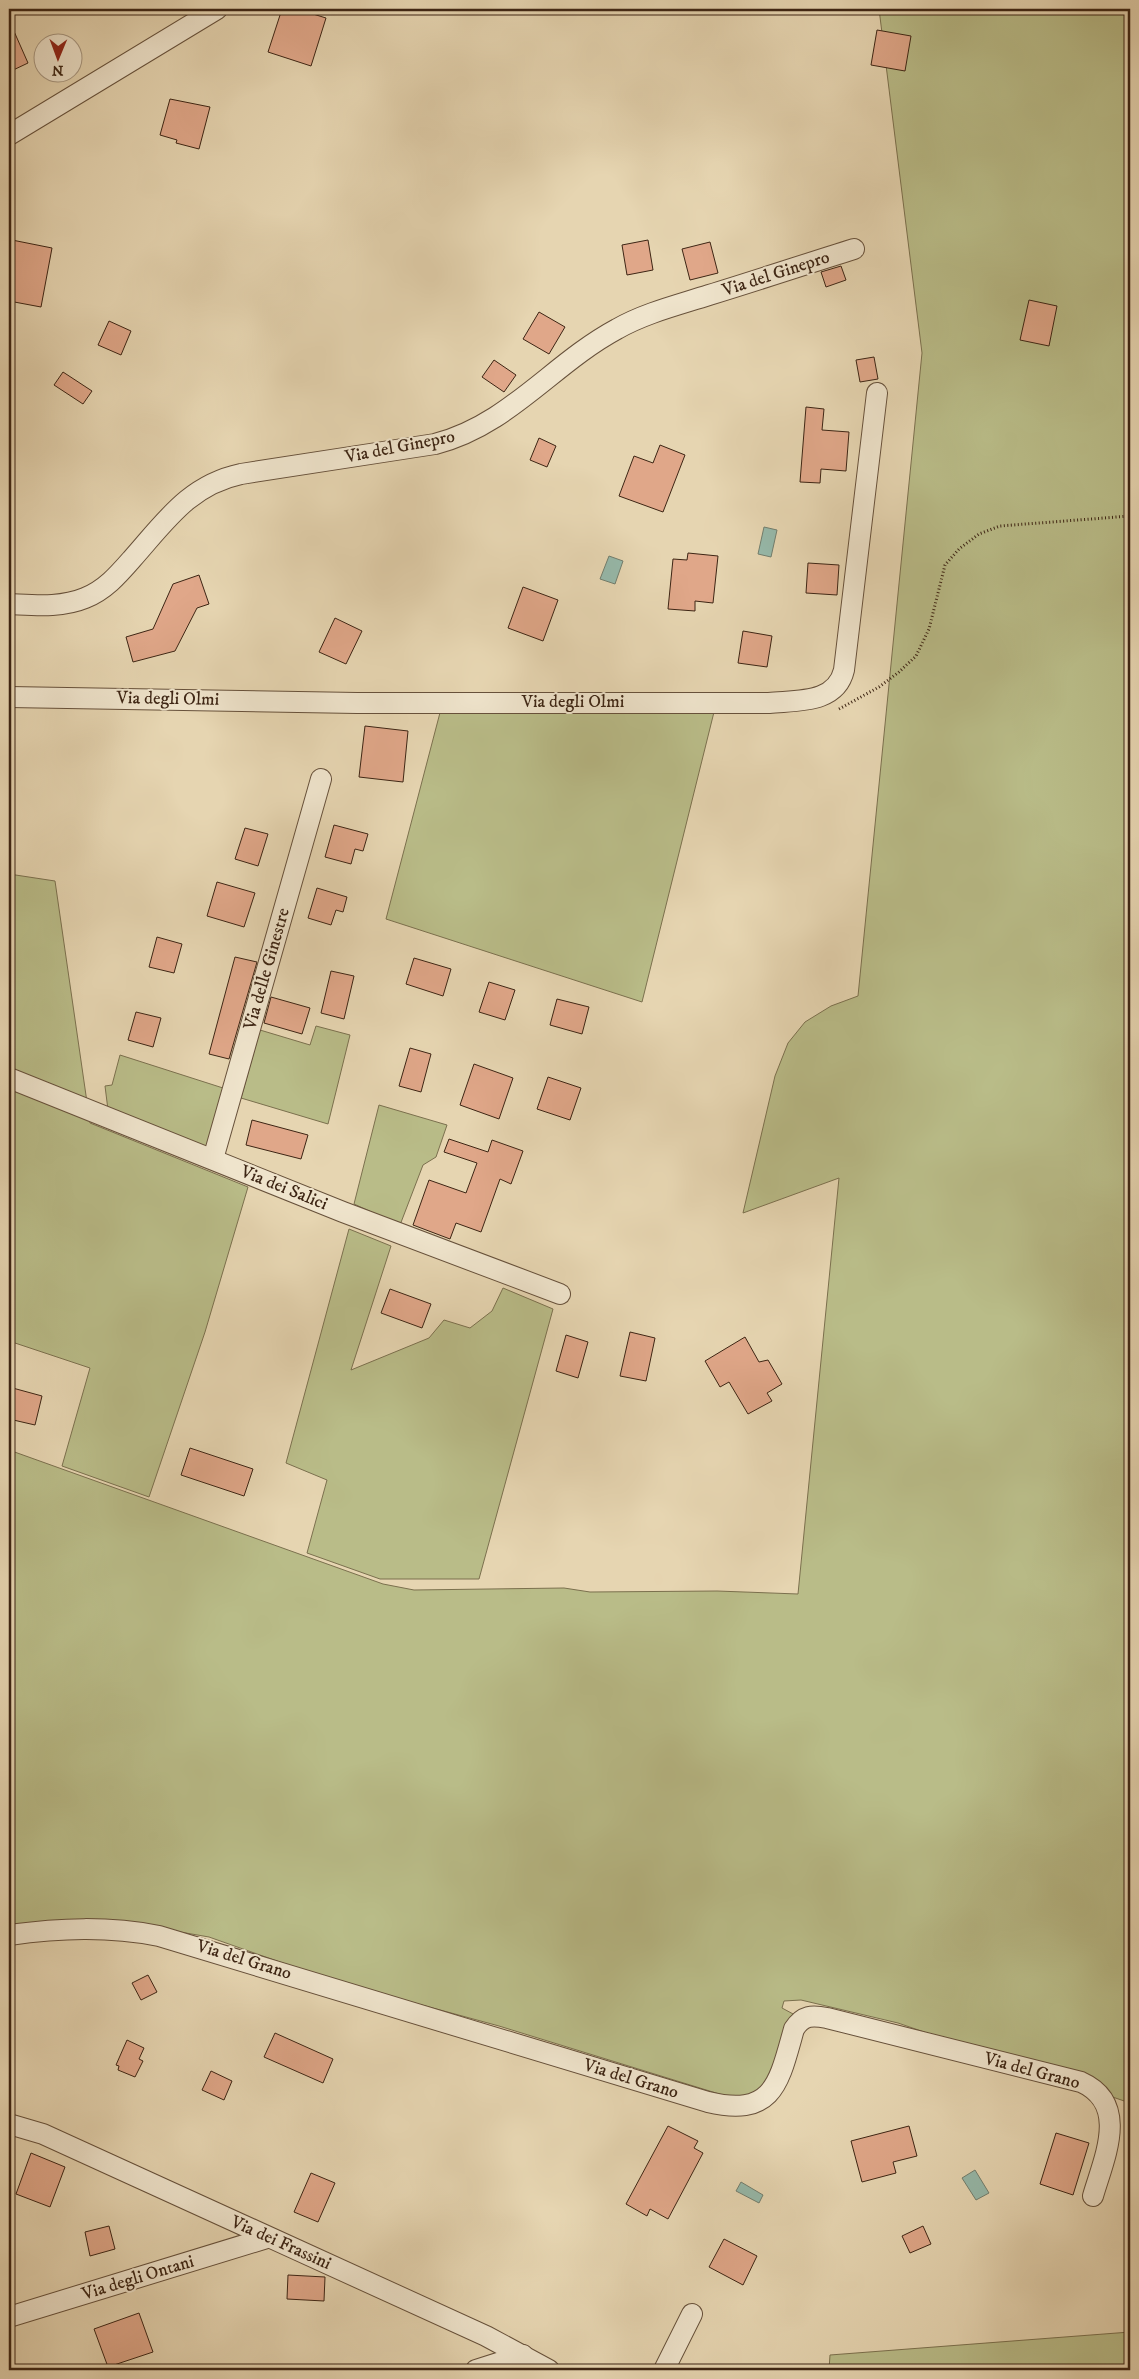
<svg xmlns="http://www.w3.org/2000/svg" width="1139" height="2379" viewBox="0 0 1139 2379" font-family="'IM FELL DW Pica',serif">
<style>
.green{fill:#b9bc88;stroke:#7b704e}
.water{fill:#96b9aa;stroke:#727e6e}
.building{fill:#e0a789;stroke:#3d2514}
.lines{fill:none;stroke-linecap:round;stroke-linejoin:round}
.minor-casing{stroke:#67513b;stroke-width:22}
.path{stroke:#3d2514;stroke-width:3;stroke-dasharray:1 2.5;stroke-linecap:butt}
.minor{stroke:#efe4cc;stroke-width:20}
.labels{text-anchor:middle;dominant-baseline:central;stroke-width:4;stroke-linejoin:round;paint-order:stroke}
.street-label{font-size:18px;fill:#3d2514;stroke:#efe4cc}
</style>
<rect width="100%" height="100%" fill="#e6d5b1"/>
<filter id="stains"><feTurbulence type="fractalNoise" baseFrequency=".004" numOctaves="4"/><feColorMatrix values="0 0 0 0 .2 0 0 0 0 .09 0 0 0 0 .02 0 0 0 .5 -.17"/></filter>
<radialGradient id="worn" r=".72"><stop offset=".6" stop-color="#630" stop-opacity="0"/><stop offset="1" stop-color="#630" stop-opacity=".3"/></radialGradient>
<g class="green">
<polygon points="879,9 1130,9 1130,2103 898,2023 801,2000 784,2001 782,2008 795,2015 793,2053 754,2097 729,2097 499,2026 385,1995 294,1967 209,1937 157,1928 9,1931 9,1450 383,1584 414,1590 564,1588 590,1592 717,1591 798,1594 839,1178 743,1213 775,1076 788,1043 805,1022 831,1006 858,996 922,353"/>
<polygon points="442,705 715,708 642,1002 386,919"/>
<polygon points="9,874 55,881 90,1123 248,1187 205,1332 149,1497 62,1466 90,1368 9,1341"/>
<polygon points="316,1026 350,1035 328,1124 241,1098 260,1030 310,1045"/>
<polygon points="120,1055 223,1088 206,1149 108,1110 105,1086 112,1085"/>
<polygon points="379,1105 447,1125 436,1157 423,1165 400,1225 354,1204"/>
<polygon points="349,1229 391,1246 351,1370 429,1338 444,1320 470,1328 492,1311 503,1288 553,1309 479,1579 380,1579 307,1553 327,1480 286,1463"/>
<polygon points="1130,2332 1130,2370 829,2370 830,2355"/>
</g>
<g class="water">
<polygon points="764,527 777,530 771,557 758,554"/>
<polygon points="609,556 623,561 615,584 600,579"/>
<polygon points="975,2170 989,2193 976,2200 962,2178"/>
<polygon points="741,2182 763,2195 759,2203 736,2191"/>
</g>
<g class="building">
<polygon points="282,9 297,9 326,18 311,66 268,52"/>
<polygon points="9,20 28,63 9,72"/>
<polygon points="877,30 911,36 905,71 871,65"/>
<polygon points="170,99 210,107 199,149 176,143 177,140 160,135"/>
<polygon points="12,240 52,248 41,307 9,301 9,254"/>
<polygon points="648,240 653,270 627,275 622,245"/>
<polygon points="710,242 718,273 690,280 682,249"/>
<polygon points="841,266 846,280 826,287 821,272"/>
<polygon points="1029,300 1057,306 1049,346 1020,340"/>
<polygon points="539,312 565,327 549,354 523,339"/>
<polygon points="109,321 131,331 121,355 98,345"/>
<polygon points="874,357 878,379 860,382 856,360"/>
<polygon points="494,360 516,375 504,392 482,377"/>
<polygon points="63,372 92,391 83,404 54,385"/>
<polygon points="806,407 824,409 822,430 849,432 846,471 821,469 820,483 800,482"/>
<polygon points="539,438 556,446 547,467 530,460"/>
<polygon points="660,445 685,455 663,512 619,496 634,456 653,463"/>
<polygon points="688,553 718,556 713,603 695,601 695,611 668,609 673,559 687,560"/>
<polygon points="808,563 839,565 837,595 806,593"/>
<polygon points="199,575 209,604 197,608 175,651 133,662 126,637 153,629 173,584"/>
<polygon points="523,587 558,600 543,641 508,628"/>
<polygon points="335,618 362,631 346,664 319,652"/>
<polygon points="743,631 772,636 767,667 738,663"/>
<polygon points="365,726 408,731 403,782 359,777"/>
<polygon points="334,825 368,834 363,851 355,849 351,864 325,857"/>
<polygon points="245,828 268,834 258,866 235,859"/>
<polygon points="217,882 255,893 244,927 207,916"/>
<polygon points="317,888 347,897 343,912 336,910 331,925 308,918"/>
<polygon points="157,937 182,944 174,973 149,967"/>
<polygon points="235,957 257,962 229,1059 209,1054"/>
<polygon points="414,958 451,969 443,996 406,984"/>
<polygon points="331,971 354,976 344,1019 321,1013"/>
<polygon points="489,982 515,990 505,1020 479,1012"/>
<polygon points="271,997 310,1008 302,1034 264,1023"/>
<polygon points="557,999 589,1007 582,1034 550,1025"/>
<polygon points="136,1012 161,1018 153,1047 128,1040"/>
<polygon points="410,1048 431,1054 421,1092 399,1086"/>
<polygon points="474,1064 513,1078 499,1119 460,1105"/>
<polygon points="548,1077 581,1088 570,1120 537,1109"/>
<polygon points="252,1120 308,1135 301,1159 246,1145"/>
<polygon points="449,1139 488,1152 492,1140 523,1151 511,1184 500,1179 481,1232 456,1223 450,1239 413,1225 429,1180 466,1193 477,1163 444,1152"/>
<polygon points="390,1289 431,1304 422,1328 381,1313"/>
<polygon points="630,1332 655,1338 646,1381 620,1376"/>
<polygon points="566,1335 588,1342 578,1378 556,1371"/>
<polygon points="745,1337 759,1362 768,1360 782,1384 767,1393 772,1401 748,1414 729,1382 720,1387 705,1361"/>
<polygon points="9,1387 42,1396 35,1425 9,1419"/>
<polygon points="190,1448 253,1469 244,1496 181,1475"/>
<polygon points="148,1975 157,1992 141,2000 132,1983"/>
<polygon points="275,2033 333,2059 323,2083 264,2057"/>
<polygon points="127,2040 144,2048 139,2059 143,2061 135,2077 118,2070 119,2066 116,2065"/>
<polygon points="211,2071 232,2081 224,2100 202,2090"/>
<polygon points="668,2126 698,2141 694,2148 703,2153 668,2219 650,2209 647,2216 626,2204"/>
<polygon points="909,2126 917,2156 893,2162 896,2173 862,2182 851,2141"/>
<polygon points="1056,2133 1089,2143 1073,2195 1040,2184"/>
<polygon points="31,2153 65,2167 50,2207 16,2194"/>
<polygon points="311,2173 335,2183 318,2222 294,2212"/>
<polygon points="109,2226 115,2249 90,2256 85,2232"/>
<polygon points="923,2226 931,2244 910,2253 902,2236"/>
<polygon points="724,2239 757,2256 743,2285 709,2267"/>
<polygon points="288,2275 325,2277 324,2301 287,2299"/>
<polygon points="139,2313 153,2352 108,2367 94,2329"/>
</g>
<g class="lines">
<g class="minor-casing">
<g id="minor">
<polyline points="9,135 217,9"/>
<path d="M9 604C34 605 61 608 85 598 105 590 118 575 132 559 165 522 189 485 241 474L435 444C509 425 552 364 617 329 645 313 678 305 709 295 758 280 806 264 854 249"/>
<path d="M9 697 357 703H769C797 700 836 704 844 670L877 393"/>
<polyline points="9,1078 343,1212 560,1294"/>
<polyline points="213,1159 321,779"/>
<path d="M9 1935C60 1928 108 1926 159 1936L708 2102C774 2118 779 2082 794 2029 803 2015 812 2015 827 2018L1081 2082C1130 2104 1104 2158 1093 2196"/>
<polyline points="9,2124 43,2134 486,2336 549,2370"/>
<polyline points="9,2317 267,2238"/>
<polyline points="476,2370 523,2355"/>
<polyline points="664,2370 692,2314"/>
</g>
</g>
<polyline class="path" points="839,709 879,687 899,672 916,656 929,629 945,565 959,549 979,534 1000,526 1130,516"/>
<use href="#minor" class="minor"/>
</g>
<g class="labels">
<g class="street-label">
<text transform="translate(776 274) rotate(-18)">Via del Ginepro</text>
<text transform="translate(400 447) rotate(-11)">Via del Ginepro</text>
<text transform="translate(168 699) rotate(1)">Via degli Olmi</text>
<text x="573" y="702">Via degli Olmi</text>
<text transform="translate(267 969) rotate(-74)">Via delle Ginestre</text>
<text transform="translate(284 1188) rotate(22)">Via dei Salici</text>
<text transform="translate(244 1960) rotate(17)">Via del Grano</text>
<text transform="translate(1032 2071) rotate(15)">Via del Grano</text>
<text transform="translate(631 2079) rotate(17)">Via del Grano</text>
<text transform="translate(281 2243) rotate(24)">Via dei Frassini</text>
<text transform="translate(138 2278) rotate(-17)">Via degli Ontani</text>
</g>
</g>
<rect width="1139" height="2379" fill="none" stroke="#e6d5b1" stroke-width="30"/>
<rect x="10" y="10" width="1119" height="2359" fill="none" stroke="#3d2514" stroke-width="2.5"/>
<rect x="15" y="15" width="1109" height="2349" fill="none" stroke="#3d2514"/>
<g transform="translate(58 58) rotate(181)"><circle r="24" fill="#efe4cc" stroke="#a89882"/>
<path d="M0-4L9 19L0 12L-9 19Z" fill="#8f2418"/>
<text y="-8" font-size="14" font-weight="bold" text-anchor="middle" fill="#3d2514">N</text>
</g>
<rect width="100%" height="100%" filter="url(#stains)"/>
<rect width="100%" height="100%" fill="url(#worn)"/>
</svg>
